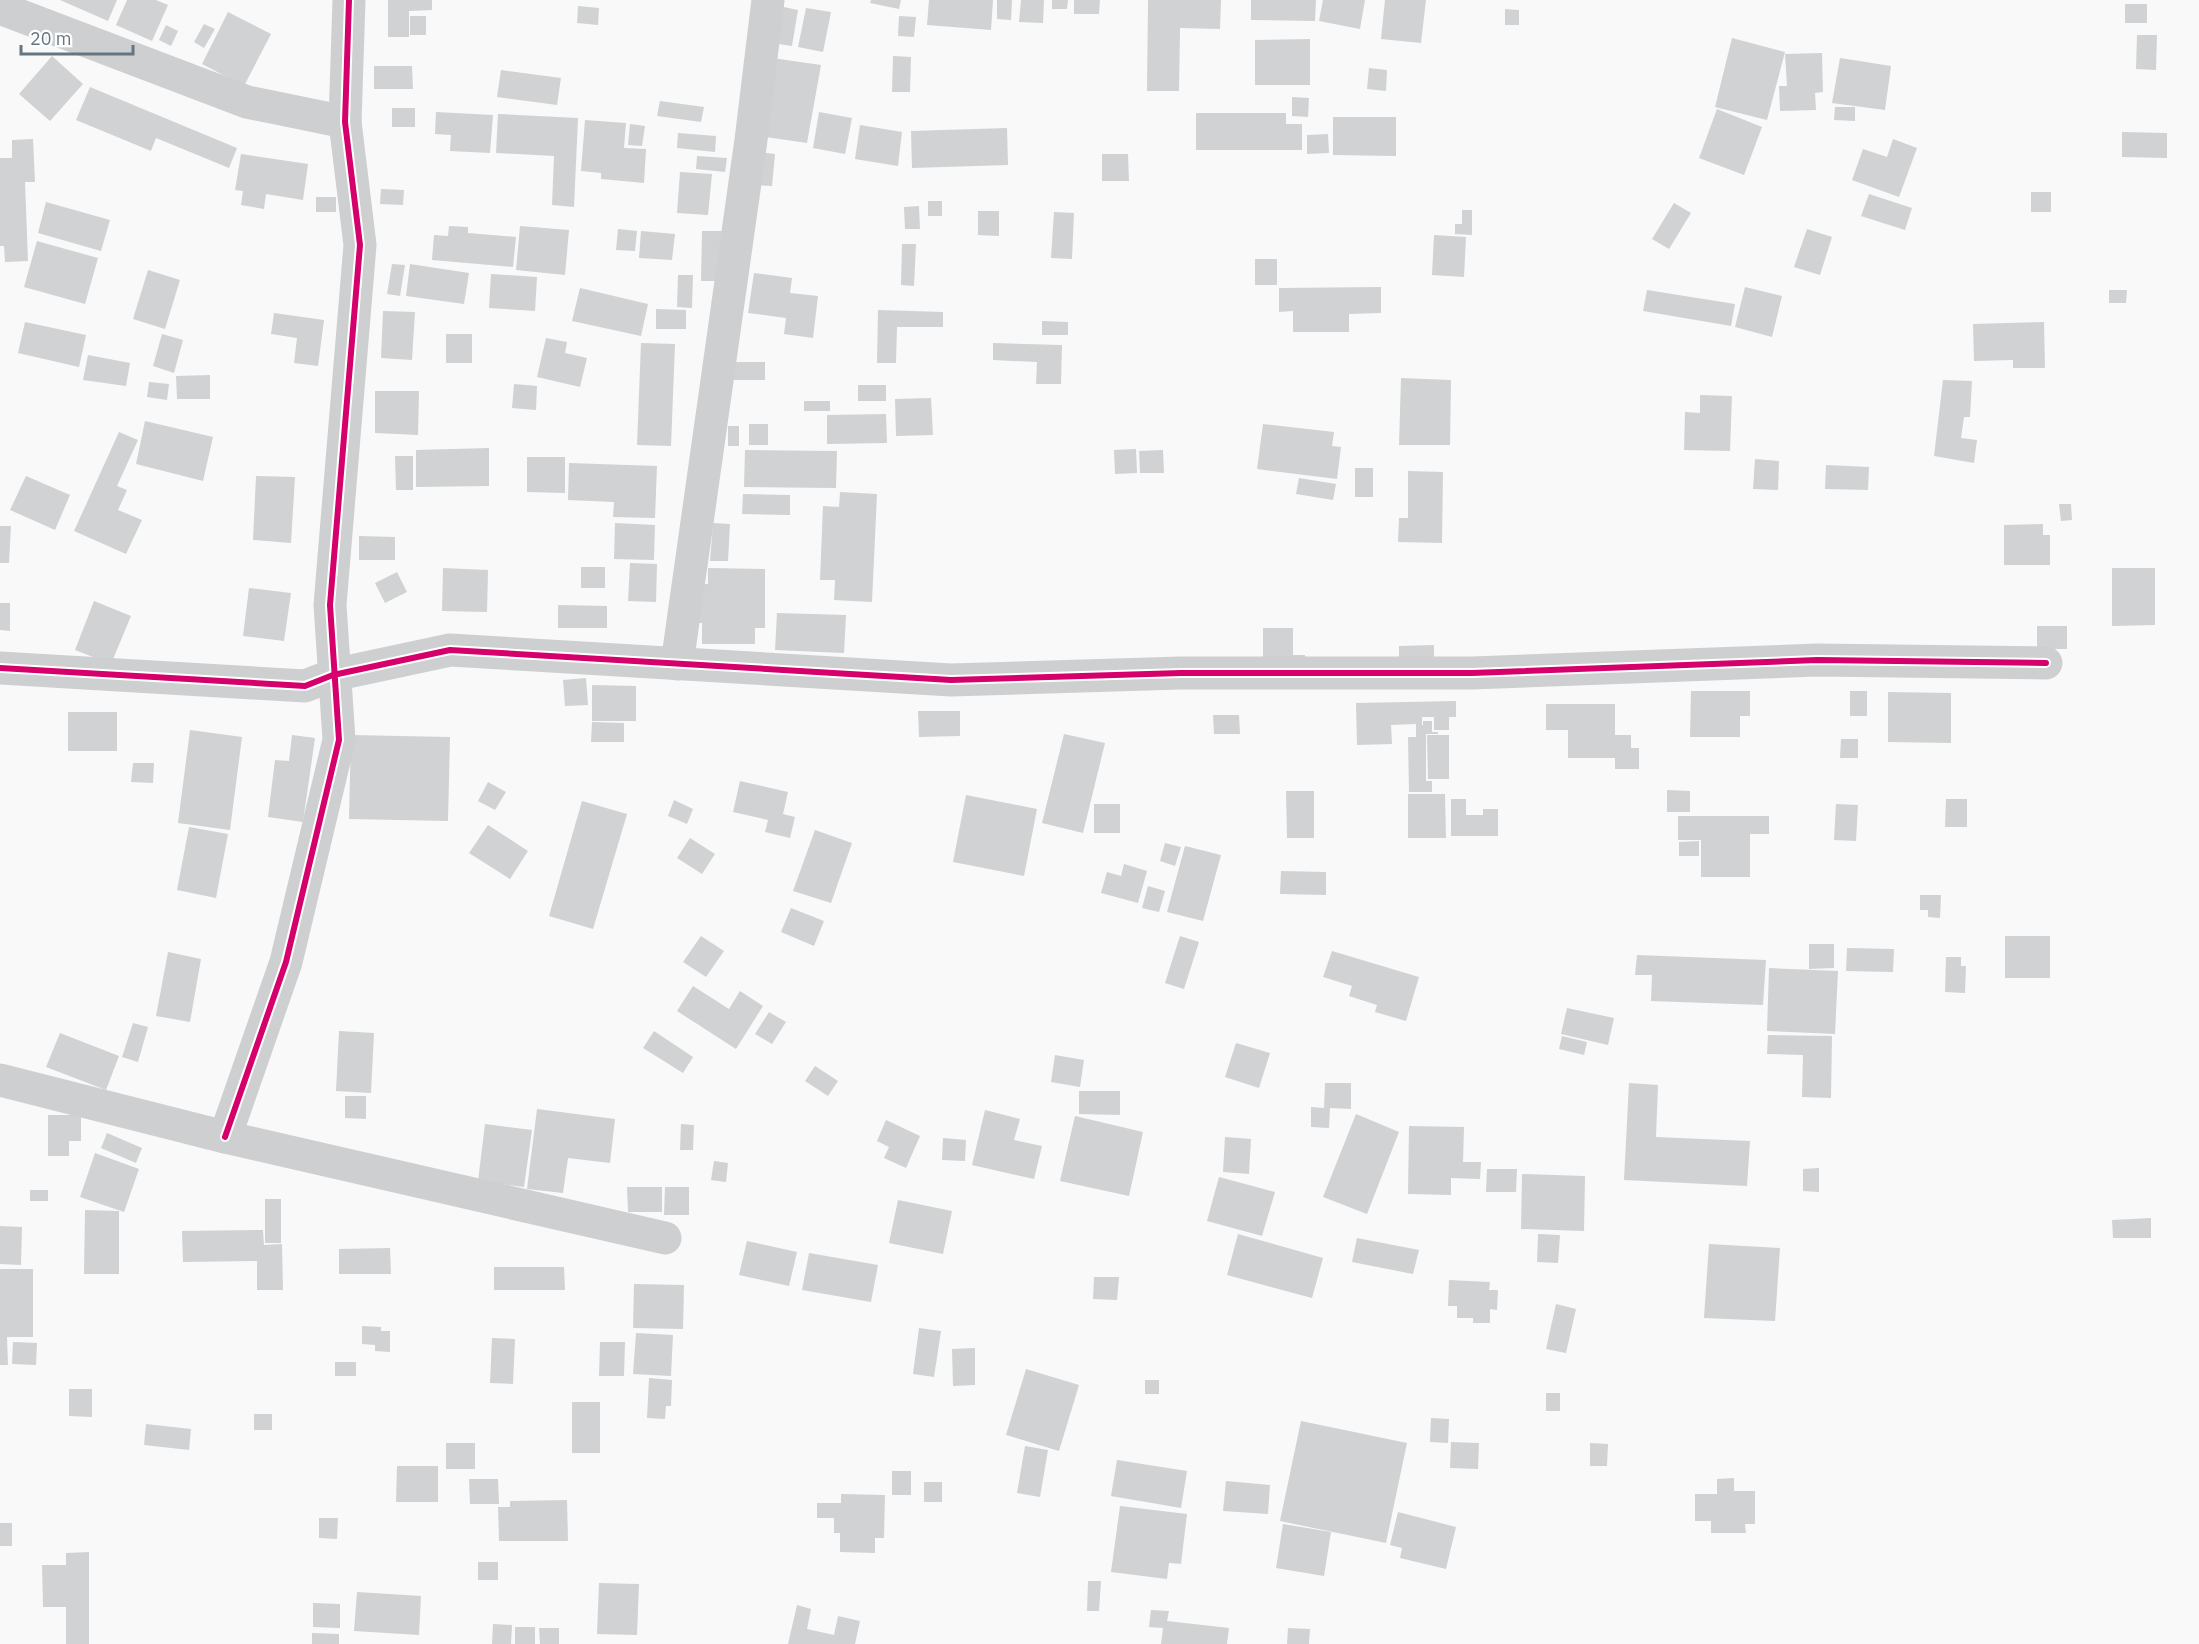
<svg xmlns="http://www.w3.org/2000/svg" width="2199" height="1644" viewBox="0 0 2199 1644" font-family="'IBM Plex Sans',sans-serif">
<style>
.building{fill:#d0d2d3}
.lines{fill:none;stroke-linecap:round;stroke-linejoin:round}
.minor{stroke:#cecfd0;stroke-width:33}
.cycleway-casing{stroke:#fff;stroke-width:10}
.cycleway{stroke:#d6006c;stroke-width:6}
</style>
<rect width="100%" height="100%" fill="#f9f9f9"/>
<g class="building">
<polygon points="60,0 117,0 108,21"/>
<polygon points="127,0 156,0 168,5 152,41 116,25"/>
<polygon points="388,0 432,0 432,10 409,11 409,37 388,37"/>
<polygon points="871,0 901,0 899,9 870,3"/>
<polygon points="929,0 993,0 991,30 927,25"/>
<polygon points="997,0 1012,0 1011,20 997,19"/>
<polygon points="1021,0 1044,0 1043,23 1019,22"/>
<polygon points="1052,0 1068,0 1067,9 1052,9"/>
<polygon points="1074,0 1100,0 1099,14 1074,14"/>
<polygon points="1148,0 1221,0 1220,29 1180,28 1179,91 1147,91"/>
<polygon points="1251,0 1316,0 1315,21 1251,20"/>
<polygon points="1323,0 1365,0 1360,29 1319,21"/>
<polygon points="1385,0 1426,0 1421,43 1381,39"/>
<rect x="2125" y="4" width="22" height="19"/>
<polygon points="578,6 599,8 598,25 577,23"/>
<polygon points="779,6 798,10 792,46 772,43"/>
<polygon points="806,8 831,12 823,52 798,47"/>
<polygon points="1505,9 1519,10 1519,25 1505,25"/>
<polygon points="228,12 271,34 244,86 202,64"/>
<rect x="410" y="16" width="16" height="19"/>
<polygon points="899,16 916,17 914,37 898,36"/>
<polygon points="204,24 215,29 204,48 194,42"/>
<polygon points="166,25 178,31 171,46 159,40"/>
<polygon points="2137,35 2157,35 2156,70 2136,69"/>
<polygon points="1732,38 1785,52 1767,120 1715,107"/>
<polygon points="1310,39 1310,85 1255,85 1255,40"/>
<polygon points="1822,53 1823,92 1815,93 1816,110 1780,111 1779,86 1787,86 1785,54"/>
<polygon points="52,56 83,84 50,121 19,94"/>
<polygon points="893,56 911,57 910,92 892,92"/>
<polygon points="772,58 821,65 807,143 759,136"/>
<polygon points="1840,58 1891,66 1885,110 1832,103"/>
<polygon points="374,66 412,66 413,89 374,89"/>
<polygon points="1369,68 1387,70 1386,91 1367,89"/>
<polygon points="501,70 561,78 557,105 497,97"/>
<polygon points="90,87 237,148 229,168 156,138 151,151 76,120"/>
<polygon points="1292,97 1309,98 1308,117 1292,116"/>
<polygon points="660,101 704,107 701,122 657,116"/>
<polygon points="1835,107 1855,107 1855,121 1834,120"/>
<rect x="392" y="108" width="23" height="19"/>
<polygon points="1717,109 1762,127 1744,175 1699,158"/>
<polygon points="436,112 493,115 490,153 450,151 451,135 435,134"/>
<polygon points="819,112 852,118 845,154 813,148"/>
<polygon points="1196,113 1286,113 1286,124 1302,124 1302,150 1196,150"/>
<polygon points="498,114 578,118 574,207 552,205 554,156 496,153"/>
<polygon points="1333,117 1396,117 1396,156 1333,155"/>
<polygon points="585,120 626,123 624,148 646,149 644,183 601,179 601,173 581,171"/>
<polygon points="630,124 645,126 642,146 628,145"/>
<polygon points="860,125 902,132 898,166 855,159"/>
<polygon points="1007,128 1008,165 912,168 911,131"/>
<polygon points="2122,132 2167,133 2167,158 2122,157"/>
<polygon points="678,133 716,136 715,152 677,148"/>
<polygon points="1328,134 1329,153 1307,154 1307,135"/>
<polygon points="33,139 35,182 25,182 28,261 5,262 4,246 0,246 0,158 12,158 12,140"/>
<polygon points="1893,139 1917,148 1899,197 1852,180 1863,149 1887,157"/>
<polygon points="757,152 775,154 772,186 754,185"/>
<polygon points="241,154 308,164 303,200 266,194 264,209 241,205 243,191 235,190"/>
<polygon points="1102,154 1128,154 1129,181 1102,181"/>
<polygon points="697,156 727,158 725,172 696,169"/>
<polygon points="680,172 712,174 708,215 677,213"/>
<polygon points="381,189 404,190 403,205 380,204"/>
<rect x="2031" y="192" width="20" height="20"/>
<polygon points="1869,194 1912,208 1905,230 1861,216"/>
<rect x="316" y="197" width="20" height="15"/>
<rect x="928" y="201" width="14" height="15"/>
<polygon points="46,202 110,220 101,251 38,233"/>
<polygon points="1674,203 1691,213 1669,249 1652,239"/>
<polygon points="919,206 920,229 905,229 904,207"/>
<polygon points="1462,210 1472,210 1472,235 1455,234 1455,224 1462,224"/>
<polygon points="978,211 999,211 999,236 978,235"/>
<polygon points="1054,212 1074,213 1072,259 1051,258"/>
<polygon points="449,226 468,227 468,233 516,237 513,267 432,260 434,235 448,236"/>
<polygon points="520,226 569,230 565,275 516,270"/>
<polygon points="618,229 637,231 635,251 616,250"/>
<polygon points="1807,229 1832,237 1820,275 1794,267"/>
<polygon points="641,231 675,234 672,260 639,258"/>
<polygon points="702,231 722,231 722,281 701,281"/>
<polygon points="1434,235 1466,237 1464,277 1432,275"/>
<polygon points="37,241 98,258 85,304 24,287"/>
<polygon points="902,244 916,244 914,286 901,285"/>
<rect x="1255" y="259" width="22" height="26"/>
<polygon points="392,264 405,265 400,296 387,294"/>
<polygon points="410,264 469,273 464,304 406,296"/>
<polygon points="148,270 180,280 165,329 133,319"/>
<polygon points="754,273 792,278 790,293 818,296 813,338 784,334 786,318 748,313"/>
<polygon points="491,274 537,277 535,311 489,308"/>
<polygon points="678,275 693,275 692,308 677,307"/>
<polygon points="1381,287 1381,313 1349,314 1349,332 1293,332 1293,311 1279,312 1279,288"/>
<polygon points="1745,287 1782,296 1772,337 1735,327"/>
<polygon points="580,288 648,304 641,336 572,321"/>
<polygon points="1647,290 1735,304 1731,326 1643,311"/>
<polygon points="2109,290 2127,290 2126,303 2109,303"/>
<polygon points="656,309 686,310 686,329 656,329"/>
<polygon points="878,310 943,312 943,327 897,327 896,363 877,363"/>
<polygon points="383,311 415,312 412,360 381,358"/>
<polygon points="274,313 324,320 318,366 294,363 297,338 271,334"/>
<polygon points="1042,321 1068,322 1068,335 1042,335"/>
<polygon points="25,322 86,335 79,367 18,353"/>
<polygon points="2044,322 2045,368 2013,368 2013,360 1974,361 1973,324"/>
<polygon points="162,334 183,340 174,373 153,366"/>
<rect x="446" y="334" width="26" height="29"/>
<polygon points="546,338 567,342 565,353 587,358 580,387 537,377"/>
<polygon points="641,343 675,344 671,446 637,445"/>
<polygon points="993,343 1062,345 1061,384 1036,384 1037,362 993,360"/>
<polygon points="88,355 130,363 126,386 83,380"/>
<rect x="734" y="362" width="31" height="18"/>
<polygon points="210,375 210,399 177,399 176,376"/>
<polygon points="1401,378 1451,380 1450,445 1399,445"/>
<polygon points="1943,380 1972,381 1970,417 1964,417 1961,438 1977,440 1974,463 1934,456"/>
<polygon points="149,382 169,384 167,400 147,397"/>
<polygon points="514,384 537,386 536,410 512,408"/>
<rect x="858" y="385" width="28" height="16"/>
<polygon points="375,391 419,391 418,435 375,433"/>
<polygon points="1700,395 1732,396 1730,451 1684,450 1685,412 1700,413"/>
<polygon points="931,398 933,435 896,436 895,399"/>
<rect x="804" y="401" width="26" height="10"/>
<polygon points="886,414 887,443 827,444 827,415"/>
<polygon points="145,421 213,437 203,481 136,464"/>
<rect x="749" y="424" width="19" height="21"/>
<polygon points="1263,424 1334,432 1332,446 1341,447 1337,479 1257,469"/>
<rect x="728" y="426" width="11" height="20"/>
<polygon points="119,432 138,440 117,486 127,490 118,510 142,520 126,554 74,531"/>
<polygon points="489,448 489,486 416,487 416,450"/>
<polygon points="1136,449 1137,473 1115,474 1114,450"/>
<polygon points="745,450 837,451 836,488 744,487"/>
<polygon points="1163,450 1164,473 1140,473 1139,451"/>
<polygon points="395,456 413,456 413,490 396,490"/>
<polygon points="527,457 565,457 565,493 527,492"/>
<polygon points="1755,459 1779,461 1778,490 1753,489"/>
<polygon points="569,463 657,466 655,518 613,517 614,502 568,500"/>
<polygon points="1826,465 1869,467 1868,490 1825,489"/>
<rect x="1355" y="468" width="18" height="29"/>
<polygon points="1408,471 1443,472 1442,543 1398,542 1399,518 1408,518"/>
<polygon points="26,476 70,495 55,530 10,510"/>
<polygon points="256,476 295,477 291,543 253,540"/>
<polygon points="1299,478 1336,484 1333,500 1296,494"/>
<polygon points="840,492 877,494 872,602 834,600 835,580 820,580 823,506 839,507"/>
<polygon points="743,494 790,495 790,515 742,514"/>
<polygon points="2059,504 2071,504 2072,520 2061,521"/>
<polygon points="615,523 655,525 654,560 614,559"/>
<polygon points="713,523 730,524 728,561 710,561"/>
<polygon points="2043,524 2043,535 2050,535 2050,565 2004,565 2004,525"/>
<polygon points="0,526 11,526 9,563 0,563"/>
<polygon points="359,536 395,537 395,560 359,560"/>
<polygon points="630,563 657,564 656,602 628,601"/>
<rect x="581" y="567" width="24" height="21"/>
<polygon points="443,568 488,570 487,612 442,611"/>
<polygon points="708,568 765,569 765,628 755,628 755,644 702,644 702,623 698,623 698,584 708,584"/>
<polygon points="2112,568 2155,568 2155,625 2112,626"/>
<polygon points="397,572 407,592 385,603 375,583"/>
<polygon points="249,588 291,593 284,641 243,636"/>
<polygon points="94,601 131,616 111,664 75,650"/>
<polygon points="0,603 10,603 10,631 0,630"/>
<polygon points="558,605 607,606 607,628 558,628"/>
<polygon points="777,613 846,615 844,653 775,650"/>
<rect x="2037" y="626" width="30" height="23"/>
<polygon points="1263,628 1293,628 1293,655 1305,655 1305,666 1263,666"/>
<polygon points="1434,645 1434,659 1399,659 1399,646"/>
<polygon points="586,678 588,705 565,706 563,680"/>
<polygon points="592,685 636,686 636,721 592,721"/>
<polygon points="1691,691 1750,691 1750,716 1740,716 1740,737 1690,737"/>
<rect x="1850" y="691" width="17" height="25"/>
<polygon points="1888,692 1951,693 1951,743 1888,742"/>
<polygon points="1456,701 1456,717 1449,717 1449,730 1434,730 1434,717 1422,717 1422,725 1423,725 1423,721 1432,721 1432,732 1438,732 1438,734 1426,734 1426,781 1432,781 1432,792 1409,792 1408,737 1416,737 1416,724 1391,725 1392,744 1357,745 1356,703"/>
<polygon points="1546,704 1615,704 1615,735 1631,735 1631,748 1639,748 1639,769 1615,769 1615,758 1568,758 1568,730 1546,730"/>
<polygon points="918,711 960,711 960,736 919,737"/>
<rect x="68" y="712" width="49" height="39"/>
<polygon points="1213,715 1239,715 1240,734 1214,734"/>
<polygon points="592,722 624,723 624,742 591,742"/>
<polygon points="190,730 242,737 230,830 178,823"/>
<polygon points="1064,734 1105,743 1083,833 1042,823"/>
<polygon points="292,735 315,738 303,822 268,817 275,760 289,761"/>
<polygon points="351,735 450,737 448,821 349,819"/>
<polygon points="1427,735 1449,735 1449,779 1428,779"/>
<polygon points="1841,739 1858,739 1858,758 1840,758"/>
<polygon points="133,763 154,763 153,783 131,782"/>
<polygon points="740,781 788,792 783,814 795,817 790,838 765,832 768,820 733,812"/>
<polygon points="488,782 506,792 495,810 478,801"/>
<polygon points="1667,790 1690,791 1690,812 1667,812"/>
<polygon points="1286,791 1314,791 1314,838 1287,838"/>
<polygon points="1408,794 1445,794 1446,838 1408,838"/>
<polygon points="966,795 1037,809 1024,876 953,862"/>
<polygon points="1451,799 1466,799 1466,815 1483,815 1483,809 1498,809 1498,836 1451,836"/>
<polygon points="1946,799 1967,799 1967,827 1945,827"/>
<polygon points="674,800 693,809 687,824 668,816"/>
<polygon points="582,801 627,814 593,929 549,916"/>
<rect x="1094" y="804" width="26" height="29"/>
<polygon points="1836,804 1858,805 1856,841 1834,840"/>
<polygon points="1678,816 1769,816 1769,834 1750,834 1750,877 1701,877 1701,840 1678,840"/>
<polygon points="488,825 528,851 510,879 469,853"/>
<polygon points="189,827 228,834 216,898 177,890"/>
<polygon points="815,830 852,843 831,903 793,891"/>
<polygon points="690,838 715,854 702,874 677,858"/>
<polygon points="1699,841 1699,856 1679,856 1679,842"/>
<polygon points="1165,843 1181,847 1175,866 1160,861"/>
<polygon points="1185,846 1221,855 1203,921 1167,912"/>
<polygon points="1124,864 1147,871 1138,903 1101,893 1107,872 1121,876"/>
<polygon points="1281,871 1326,872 1326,895 1280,894"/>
<polygon points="1148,886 1165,891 1159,912 1142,908"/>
<polygon points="1920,895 1941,895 1940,918 1928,917 1928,910 1920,910"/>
<polygon points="791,908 824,921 814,946 781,932"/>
<polygon points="701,936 724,951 706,977 683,962"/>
<polygon points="1180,936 1199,942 1184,989 1165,983"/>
<rect x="2005" y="936" width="45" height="42"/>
<polygon points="1809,944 1834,944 1834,968 1809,969"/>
<polygon points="1847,948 1894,949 1893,972 1846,971"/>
<polygon points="1332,951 1419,977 1406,1021 1375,1012 1377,1005 1349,996 1352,986 1323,977"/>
<polygon points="168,952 201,959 190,1022 156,1016"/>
<polygon points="1637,955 1766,960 1763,1005 1651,1001 1652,975 1635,975"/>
<polygon points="1946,957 1961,957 1961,966 1966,966 1965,993 1945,992"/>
<polygon points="1769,968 1838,971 1835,1034 1767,1031"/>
<polygon points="693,986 729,1009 740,991 763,1006 736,1049 677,1011"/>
<polygon points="1567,1008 1614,1018 1608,1045 1561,1034"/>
<polygon points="769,1012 786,1022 772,1044 755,1034"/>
<polygon points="133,1023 148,1027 138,1062 122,1057"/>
<polygon points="339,1031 374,1033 371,1093 336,1091"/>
<polygon points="654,1031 693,1057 683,1073 643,1048"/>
<polygon points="60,1033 119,1056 106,1090 46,1067"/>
<polygon points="1768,1035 1832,1036 1831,1098 1802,1097 1803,1055 1767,1054"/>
<polygon points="1562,1036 1587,1042 1584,1055 1559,1049"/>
<polygon points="1236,1043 1270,1053 1259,1088 1225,1077"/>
<polygon points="1055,1055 1084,1060 1080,1087 1051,1082"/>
<polygon points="815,1066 838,1081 828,1096 805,1081"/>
<polygon points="1325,1083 1351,1083 1351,1109 1330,1108 1329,1128 1311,1127 1311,1107 1324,1108"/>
<polygon points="1629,1083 1658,1085 1656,1137 1750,1141 1747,1186 1624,1180"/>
<polygon points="1079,1091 1120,1091 1120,1115 1079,1114"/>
<polygon points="345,1096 366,1096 366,1119 345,1118"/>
<polygon points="537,1109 615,1119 610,1163 568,1158 563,1193 527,1189"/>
<polygon points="985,1110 1020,1119 1014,1140 1042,1146 1034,1179 972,1165"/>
<polygon points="1356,1114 1399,1132 1367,1214 1323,1197"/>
<polygon points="48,1115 81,1115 81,1141 69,1141 69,1156 48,1156"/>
<polygon points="1075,1116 1143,1132 1129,1196 1060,1181"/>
<polygon points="886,1120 920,1136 906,1168 884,1158 889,1147 877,1141"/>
<polygon points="485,1124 532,1130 524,1187 478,1181"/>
<polygon points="681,1124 694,1125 693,1150 680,1150"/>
<polygon points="1409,1126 1464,1127 1463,1162 1481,1162 1480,1179 1451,1178 1451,1195 1408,1194"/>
<polygon points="107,1133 142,1148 136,1163 101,1148"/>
<polygon points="1225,1137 1251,1139 1249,1174 1223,1172"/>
<polygon points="943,1138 966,1140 965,1161 942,1160"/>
<polygon points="95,1153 139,1169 124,1212 80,1197"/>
<polygon points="714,1161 728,1163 726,1182 711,1180"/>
<polygon points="1819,1168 1819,1192 1803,1191 1803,1169"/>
<polygon points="1487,1169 1517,1169 1516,1192 1486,1192"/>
<polygon points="1522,1174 1585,1176 1584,1231 1521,1229"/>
<polygon points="1219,1177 1275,1192 1262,1236 1207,1221"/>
<polygon points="627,1187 662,1187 662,1212 628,1212"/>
<polygon points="665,1187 689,1187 689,1215 664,1215"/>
<rect x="30" y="1190" width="18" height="11"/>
<rect x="265" y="1199" width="16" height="44"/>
<polygon points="898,1200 952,1211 943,1254 889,1243"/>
<polygon points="85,1210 119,1211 119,1274 84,1274"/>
<polygon points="2151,1218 2151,1238 2113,1238 2112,1220"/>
<polygon points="0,1226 22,1227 21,1265 0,1264"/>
<polygon points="263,1230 264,1245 282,1244 283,1290 257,1290 257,1261 183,1262 182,1231"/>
<polygon points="1238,1234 1323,1258 1312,1298 1227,1275"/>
<polygon points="1538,1234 1560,1235 1558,1263 1537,1262"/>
<polygon points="1357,1238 1419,1250 1413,1274 1352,1262"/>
<polygon points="747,1241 797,1252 789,1286 739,1275"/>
<polygon points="1709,1244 1780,1248 1775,1321 1704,1318"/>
<polygon points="390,1248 391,1274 339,1274 339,1249"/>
<polygon points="809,1253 878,1265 871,1302 802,1290"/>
<polygon points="494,1267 564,1267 565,1290 494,1290"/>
<polygon points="0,1269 33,1269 33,1337 7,1337 8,1365 0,1365"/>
<polygon points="1094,1277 1119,1277 1117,1300 1093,1299"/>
<polygon points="1449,1280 1490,1282 1489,1290 1498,1290 1497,1310 1490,1309 1490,1323 1473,1323 1473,1318 1457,1318 1457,1306 1448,1306"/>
<polygon points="634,1284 684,1285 683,1329 633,1328"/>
<polygon points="1556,1304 1576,1309 1566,1353 1546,1349"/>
<polygon points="362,1326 381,1327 381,1331 390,1331 390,1352 375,1351 375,1345 362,1344"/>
<polygon points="919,1328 941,1331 934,1377 913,1374"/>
<polygon points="636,1333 673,1335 671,1376 633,1374"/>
<polygon points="492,1338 515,1339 513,1384 490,1383"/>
<polygon points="13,1342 37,1343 36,1365 12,1364"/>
<polygon points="600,1342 625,1342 624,1376 599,1376"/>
<polygon points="975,1348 975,1385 953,1386 952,1349"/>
<rect x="335" y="1362" width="21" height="14"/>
<polygon points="1026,1369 1079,1385 1059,1451 1006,1435"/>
<polygon points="649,1378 672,1380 671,1406 666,1406 665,1419 647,1418"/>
<rect x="1145" y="1380" width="14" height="14"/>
<polygon points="69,1389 92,1389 92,1417 69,1416"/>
<rect x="1546" y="1393" width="14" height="18"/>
<rect x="572" y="1402" width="28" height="51"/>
<rect x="254" y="1414" width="18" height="16"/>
<polygon points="1431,1418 1449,1419 1448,1443 1430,1442"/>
<polygon points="1301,1421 1407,1443 1386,1543 1280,1521"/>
<polygon points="146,1424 191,1429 189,1450 144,1445"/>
<polygon points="1451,1442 1479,1443 1478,1469 1450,1468"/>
<rect x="446" y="1443" width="29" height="26"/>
<polygon points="1590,1443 1608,1444 1607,1466 1590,1466"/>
<polygon points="1025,1446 1048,1450 1040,1497 1017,1493"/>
<polygon points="1117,1460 1187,1471 1181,1508 1111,1496"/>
<polygon points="397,1466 438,1466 438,1502 396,1502"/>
<rect x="892" y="1471" width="19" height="24"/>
<polygon points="1734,1478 1734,1491 1755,1491 1755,1524 1745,1524 1746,1533 1711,1533 1711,1521 1695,1521 1695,1494 1717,1494 1717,1479"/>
<polygon points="469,1479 498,1479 499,1504 470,1504"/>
<polygon points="1226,1481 1270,1485 1268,1514 1223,1511"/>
<rect x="924" y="1482" width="18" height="20"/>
<polygon points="841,1494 885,1495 884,1538 875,1538 875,1553 840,1552 840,1533 834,1533 834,1518 817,1518 817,1503 841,1503"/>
<polygon points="567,1500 568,1541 499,1541 498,1507 510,1507 510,1501"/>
<polygon points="1120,1506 1187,1514 1181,1564 1169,1563 1167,1579 1111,1572"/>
<polygon points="1398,1512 1456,1527 1446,1569 1400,1558 1402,1548 1390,1545"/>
<polygon points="319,1518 338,1518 337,1539 319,1538"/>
<rect x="0" y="1523" width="12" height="23"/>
<polygon points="1283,1524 1331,1532 1324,1576 1276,1568"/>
<polygon points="89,1552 89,1644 66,1644 66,1607 43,1607 42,1565 66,1565 66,1553"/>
<rect x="478" y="1562" width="20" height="18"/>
<polygon points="1088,1581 1101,1581 1099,1611 1087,1611"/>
<polygon points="599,1583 639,1584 637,1635 597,1634"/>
<polygon points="357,1592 421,1596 419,1635 354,1631"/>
<polygon points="313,1603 340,1604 340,1628 313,1627"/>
<polygon points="797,1605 811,1609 807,1629 834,1635 838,1616 860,1621 855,1644 788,1644"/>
<polygon points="1151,1610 1169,1611 1167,1621 1229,1628 1227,1644 1161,1644 1163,1628 1149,1627"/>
<polygon points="493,1624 512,1625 511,1644 492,1644"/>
<rect x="515" y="1627" width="20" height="17"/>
<polygon points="539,1628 559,1628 559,1644 540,1644"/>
<polygon points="1288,1628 1310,1629 1309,1644 1287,1644"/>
<polygon points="312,1633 339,1634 339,1644 312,1644"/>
</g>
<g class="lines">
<g class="minor">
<polyline points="0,8 247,102 345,122"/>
<polyline points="677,664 751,140 768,0"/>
<polyline points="0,668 305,686 333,675 450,650 951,680 1181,673 1472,673 1817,660 2046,663"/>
<polyline points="0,1080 225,1137 665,1238"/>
<polyline points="225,1137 286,962 339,740 330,605 360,245 345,122 349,0"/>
</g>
<g class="cycleway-casing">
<g id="cycleway">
<polyline points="0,668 305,686 333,675 450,650 951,680 1181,673 1472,673 1817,660 2046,663"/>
<polyline points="225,1137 286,962 339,740 330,605 360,245 345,122 349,0"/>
</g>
</g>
<use href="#cycleway" class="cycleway"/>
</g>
<path d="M21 45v9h112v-9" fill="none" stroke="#657683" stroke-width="3"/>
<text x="30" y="45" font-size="18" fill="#657683" stroke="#ffffff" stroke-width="4.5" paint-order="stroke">20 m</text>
</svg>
